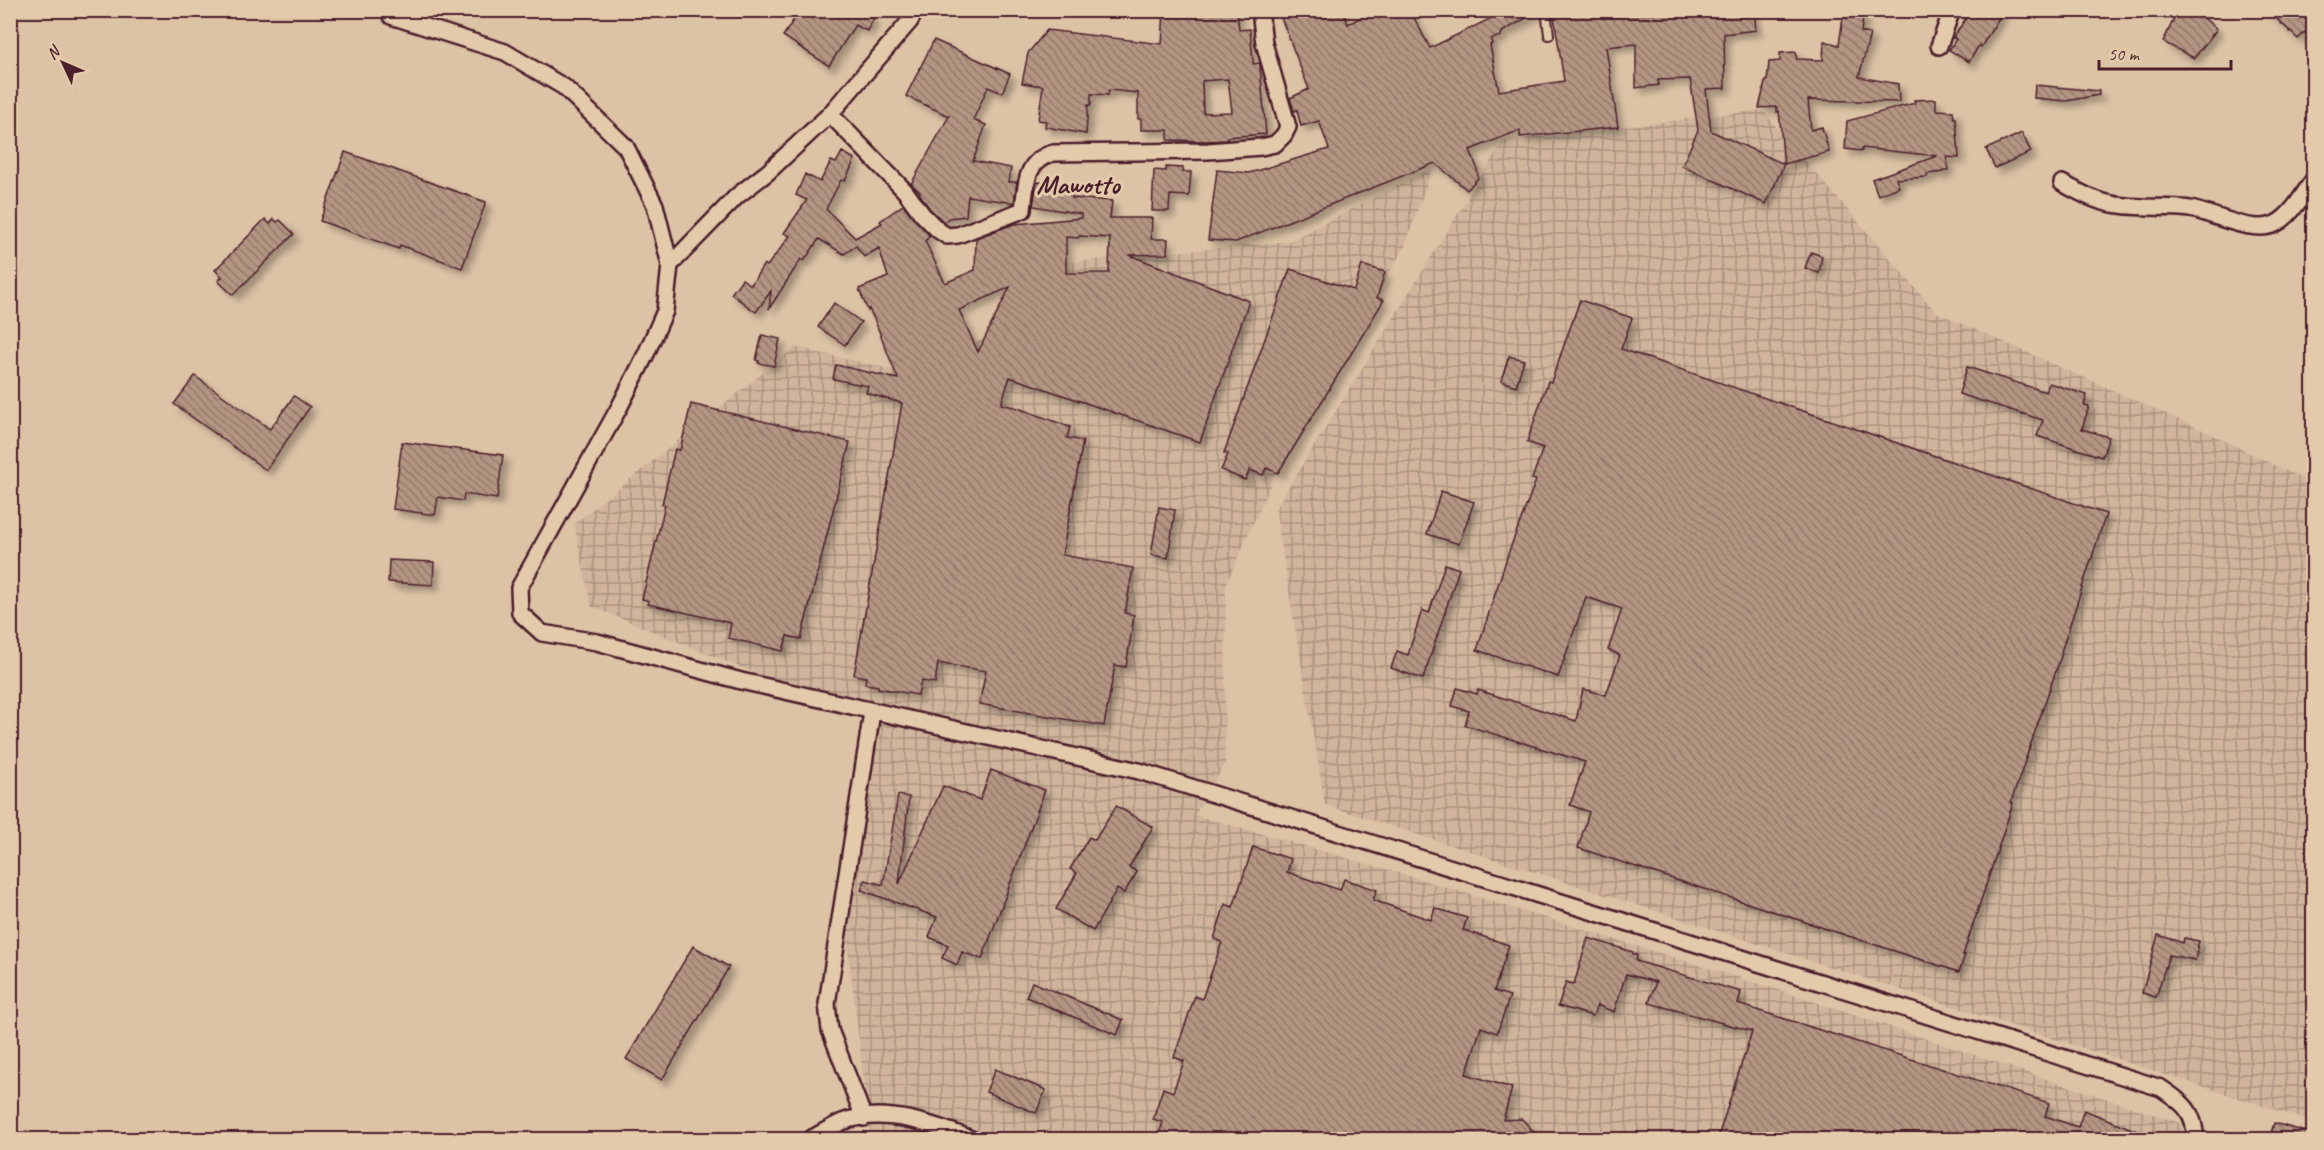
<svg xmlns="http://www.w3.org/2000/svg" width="2324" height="1150" viewBox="0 0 2324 1150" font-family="Caveat,sans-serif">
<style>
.industrial{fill:url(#industrial-grid)}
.building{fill:url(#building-back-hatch);stroke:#4a1f2b;stroke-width:1.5;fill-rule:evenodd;filter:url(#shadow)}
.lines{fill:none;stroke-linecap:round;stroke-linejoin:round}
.lane-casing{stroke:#4a1f2b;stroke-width:12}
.street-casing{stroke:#4a1f2b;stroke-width:20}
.lane{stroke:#e3caab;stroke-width:8}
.street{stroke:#e3caab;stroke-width:15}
.labels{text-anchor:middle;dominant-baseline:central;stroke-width:6;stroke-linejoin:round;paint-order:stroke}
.quarter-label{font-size:27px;font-weight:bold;fill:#4a1f2b;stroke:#e3caab}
</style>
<defs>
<pattern id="industrial-grid" width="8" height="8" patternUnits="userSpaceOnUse" patternTransform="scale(1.5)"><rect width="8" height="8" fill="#d0b59c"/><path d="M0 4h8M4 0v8" fill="none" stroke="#ab937f"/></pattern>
<pattern id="building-back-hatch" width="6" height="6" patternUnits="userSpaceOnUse" patternTransform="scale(1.5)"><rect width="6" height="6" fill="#b39583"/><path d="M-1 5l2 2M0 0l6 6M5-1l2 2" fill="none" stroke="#94796b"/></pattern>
<filter id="shadow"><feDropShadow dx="5.5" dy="5.5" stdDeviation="3" flood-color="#0004"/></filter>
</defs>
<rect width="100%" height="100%" fill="#ddc3a6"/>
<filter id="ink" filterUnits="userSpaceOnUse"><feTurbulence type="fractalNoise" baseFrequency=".0167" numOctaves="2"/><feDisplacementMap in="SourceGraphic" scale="12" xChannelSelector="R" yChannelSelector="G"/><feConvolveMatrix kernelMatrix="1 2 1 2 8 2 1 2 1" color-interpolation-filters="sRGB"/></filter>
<g filter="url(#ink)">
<g class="industrial">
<polygon points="1762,110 1936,312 2207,432 2313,484 2313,1122 1325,805 1275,509 1503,141"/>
<polygon points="1433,167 1405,246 1279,465 1226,585 1225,764 1195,815 1403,874 1773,988 2228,1139 871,1139 842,901 867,719 591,606 574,524 795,347 912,374 981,340 1020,267 1290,241"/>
</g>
<g class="building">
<polygon points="800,10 865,10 864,13 874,18 867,31 855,25 829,66 783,36"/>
<path d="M1164 10H1237L1239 30 1250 29 1253 62 1254 64 1260 63V66L1266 134 1227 137V140L1208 141 1168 140V130H1141V119H1138V93L1109 90 1108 95 1091 94V105H1088L1086 134 1045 127 1046 121 1038 120 1043 86 1022 83 1028 53 1047 30 1162 44ZM1228 79 1232 112 1203 113 1202 81Z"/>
<polygon points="1278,10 1322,10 1323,15 1336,10 1343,10 1348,24 1376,10 1410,10 1430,48 1498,15 1496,10 1540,10 1502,32 1501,36 1491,39 1492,44 1490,45 1499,91 1564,81 1553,10 1601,10 1602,18 1680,10 1754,10 1756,30 1724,34 1725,88 1706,89 1711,131 1784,164 1766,204 1682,166 1698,130 1690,79 1658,80 1659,85 1636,88 1636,44 1606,47 1618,127 1520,137 1520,130 1470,150 1477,168 1478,178 1467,190 1435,163 1236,242 1208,240 1217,170 1249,173 1329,149 1319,121 1301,126 1297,110 1294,111 1290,98 1309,89"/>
<polygon points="1844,10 1864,10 1861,32 1870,34 1859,77 1898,84 1899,102 1808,100 1811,130 1822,127 1829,152 1784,164 1779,111 1777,112 1777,107 1759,108 1765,82 1767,81 1769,62 1780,61 1780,53 1796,52 1797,59 1823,60 1824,41 1839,45"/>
<polygon points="1971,10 2004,10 1981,47 1979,45 1969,62 1949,50 1956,39 1953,38"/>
<polygon points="2178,10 2194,10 2217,29 2194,58 2163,42"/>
<polygon points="2267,10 2297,10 2312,25 2298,39"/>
<polygon points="934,40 1010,74 1002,93 988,87 973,120 986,125 973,161 1011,168 1009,182 1017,182 1014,203 968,196 966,216 949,218 944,222 929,208 919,193 920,192 911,184 949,116 906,96"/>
<polygon points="2035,85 2099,91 2099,95 2066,101 2034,98"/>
<polygon points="1936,99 1936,110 1953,111 1954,118 1956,118 1959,158 1947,157 1948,170 1943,170 1943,172 1927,174 1927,177 1896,179 1899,187 1878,195 1872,179 1937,156 1862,148 1862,151 1845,149 1847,121 1915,103 1914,100"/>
<polygon points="2022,133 2031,152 1995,168 1986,149"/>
<polygon points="345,152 486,202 462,268 400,245 399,249 320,221"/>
<path d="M842 152 855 159 845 181 841 180 826 209 855 238 882 223 880 221 903 205 930 236 925 241 945 283 975 270 976 238 1014 224 1081 218V214L1033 206 1037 182 1052 183V187L1073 188 1072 198 1112 201 1110 218H1152L1151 239H1168L1167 254 1129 255 1249 301 1200 442 1010 377 1001 404 1018 408 1070 427 1067 438 1083 441 1062 555 1133 568 1125 613 1134 615 1126 667 1115 665 1104 726 979 704 986 671 938 663 935 683 921 681 918 695 878 688V686L865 684 866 677 854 675 902 403 866 393 868 386 833 379 836 365 898 379 875 321 869 309 868 311 859 289 888 277 879 248 864 257 856 246 844 254 819 239 804 261 801 259 769 309 771 291 756 312 731 294 742 279 751 285 764 264 767 266 790 236 784 233 807 200 796 195 805 174 820 182 831 161 836 163ZM1079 236 1110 238 1109 273H1066V237L1078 238ZM1010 287 978 352 959 310Z"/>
<polygon points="1166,167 1183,168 1183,172 1191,172 1189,196 1170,195 1169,211 1152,211 1154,170 1166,171"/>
<polygon points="265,219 270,224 274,219 277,222 280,220 294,234 233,295 218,281 222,277 215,270"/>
<polygon points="1811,252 1822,256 1819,273 1805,268"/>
<polygon points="1362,265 1385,272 1377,298 1384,300 1278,473 1266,468 1263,475 1250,470 1245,480 1221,470 1228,454 1224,453 1290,269 1354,290"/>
<polygon points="1580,300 1632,318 1621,349 2106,514 2061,652 2062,653 2011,802 2013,803 1963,955 1965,955 1959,972 1578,848 1589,812 1570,805 1585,762 1465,725 1469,711 1452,706 1457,688 1477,694 1478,690 1576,721 1583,689 1606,695 1620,655 1608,650 1622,609 1586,597 1558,677 1477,650 1508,554 1536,480 1532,479 1543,448 1527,442 1548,381 1551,382"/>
<polygon points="834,303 861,322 845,345 818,327"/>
<polygon points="762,335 780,339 774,366 758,363 759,361 756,360"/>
<polygon points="1509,356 1524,360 1516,386 1501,381"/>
<polygon points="1967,367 2046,392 2049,383 2087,395 2084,405 2089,406 2082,429 2109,437 2102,457 2037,436 2043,420 1959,394"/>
<polygon points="195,376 270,429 294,396 310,407 266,470 174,404"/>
<polygon points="691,404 850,442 801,639 787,636 783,651 728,638 731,623 648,604 649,601 642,599 665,505 662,504 675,449 680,450"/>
<polygon points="402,442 503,455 497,499 464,494 463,501 438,497 435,515 393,509"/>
<polygon points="1441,491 1474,502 1459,544 1427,534"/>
<polygon points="1159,507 1175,510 1168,558 1151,555"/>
<polygon points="389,560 434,562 433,585 388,582"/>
<polygon points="1445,564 1459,569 1423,679 1391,668 1397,651 1408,655 1422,610 1429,613"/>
<polygon points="991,770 1045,790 982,959 962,952 957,965 942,958 948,945 929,937 937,917 861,890 865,880 883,885 898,795 909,797 899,884 943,786 980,800"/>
<polygon points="1116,806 1153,827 1129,867 1137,872 1124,893 1117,889 1093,931 1056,909 1077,873 1070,869 1089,837 1095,840"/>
<polygon points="1253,847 1291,859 1287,872 1340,890 1344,879 1377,890 1373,900 1431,920 1435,908 1467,918 1463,930 1509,945 1494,991 1510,996 1497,1033 1481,1027 1466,1074 1512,1088 1503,1120 1522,1119 1541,1140 1157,1140 1163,1122 1153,1119 1163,1088 1173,1092 1184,1061 1174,1057 1195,996 1202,999 1222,942 1214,939 1225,904 1233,907"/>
<polygon points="2158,935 2183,943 2184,938 2199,941 2195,960 2169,955 2156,997 2142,993"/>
<polygon points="1588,938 1633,952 1633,954 1637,955 1636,961 1741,992 1738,1004 2049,1103 2045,1116 2078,1127 2084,1110 2160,1140 1717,1140 1752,1031 1649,1003 1656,982 1626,974 1614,1012 1597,1005 1593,1016 1558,1006 1566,982 1574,984"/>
<polygon points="693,946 729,967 662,1080 626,1059"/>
<polygon points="1032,982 1123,1020 1117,1035 1026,997"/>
<polygon points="995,1069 1046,1090 1036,1113 986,1092"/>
<polygon points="2274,1123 2313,1134 2313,1140 2269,1140"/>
</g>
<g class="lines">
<g class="lane-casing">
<polyline id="lane" points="1546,10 1549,35"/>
</g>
<g class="street-casing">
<g id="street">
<polyline points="391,16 505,52 564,87 626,147 655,205 670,265 737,196 768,172 830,114 910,21 916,10"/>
<polyline points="1939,46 1952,10"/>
<path d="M830 114 905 191 922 214 938 230 947 236 958 235 1023 210C1026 184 1025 161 1053 153L1208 151 1261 147 1275 144 1284 135 1288 127 1264 43 1260 10"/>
<path d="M2062 183C2077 191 2094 201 2112 204 2138 209 2164 206 2190 209 2213 213 2253 235 2275 224 2292 216 2303 194 2314 179"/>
<path d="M670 265 665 311 646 354 620 406 519 588 520 613 542 633 597 642 741 681 1139 771 2161 1088C2185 1104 2194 1111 2196 1140"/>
<polyline points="864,1118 830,1030 827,1004 872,712"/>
<path d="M809 1140C820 1134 831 1127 842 1122 884 1106 935 1125 974 1140"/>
</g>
</g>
<use href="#lane" class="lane"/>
<use href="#street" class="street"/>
</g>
</g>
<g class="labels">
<g class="quarter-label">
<text x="1078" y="184">Mawotto</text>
</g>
</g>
<rect width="2324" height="1150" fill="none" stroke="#e3caab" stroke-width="36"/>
<rect x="18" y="18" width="2288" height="1114" fill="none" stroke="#4a1f2b" stroke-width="2" filter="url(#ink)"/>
<g transform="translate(63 63) rotate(314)" stroke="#e3caab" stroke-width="4.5" paint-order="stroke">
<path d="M0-4.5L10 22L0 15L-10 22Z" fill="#4a1f2b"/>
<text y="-9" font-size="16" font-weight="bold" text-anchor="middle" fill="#4a1f2b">N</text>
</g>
<path d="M2099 60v9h132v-9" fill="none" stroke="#4a1f2b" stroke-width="3"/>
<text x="2108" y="60" font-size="18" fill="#4a1f2b" stroke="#e3caab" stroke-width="4.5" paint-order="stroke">50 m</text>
</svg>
